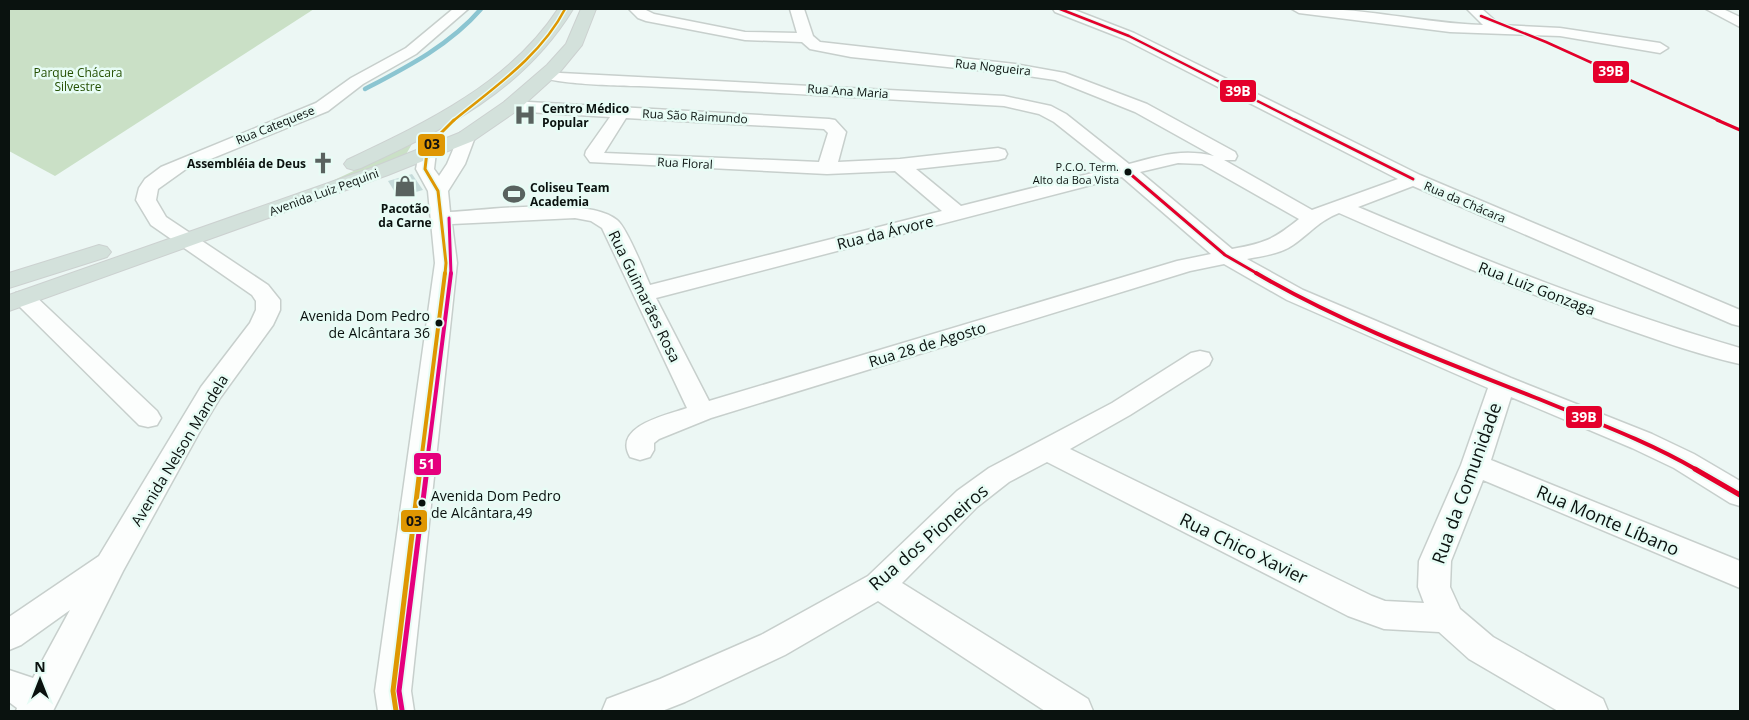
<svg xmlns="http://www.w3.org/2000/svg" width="1749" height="720" viewBox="0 0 1749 720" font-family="'Open Sans',sans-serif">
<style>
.green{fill:#cae0c6}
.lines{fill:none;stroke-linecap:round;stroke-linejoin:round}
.stream{stroke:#8bc5d1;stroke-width:4.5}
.building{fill:#c6dbda}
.minor-casing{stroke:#c7cfcc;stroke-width:3}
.major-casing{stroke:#ccd1d0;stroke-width:2}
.minor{fill:#fcfefd;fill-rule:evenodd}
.major{fill:#d3e1db;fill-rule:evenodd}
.bus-1-far3-casing{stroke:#e7fcf5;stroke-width:5}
.bus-1-far2-casing{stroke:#e7fcf5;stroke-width:6}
.bus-1-far1-casing{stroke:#e7fcf5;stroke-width:8}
.bus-1-casing{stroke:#e7fcf5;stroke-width:9}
.bus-2-far3-casing{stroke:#e7fcf5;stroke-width:5}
.bus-2-far2-casing{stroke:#e7fcf5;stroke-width:6}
.bus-2-far1-casing{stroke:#e7fcf5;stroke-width:8}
.bus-2-casing{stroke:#e7fcf5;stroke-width:9}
.bus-3-far2-casing{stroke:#e7fcf5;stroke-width:6}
.bus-3-far1-casing{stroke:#e7fcf5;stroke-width:8}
.bus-3-casing{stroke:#e7fcf5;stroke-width:9}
.bus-1-far3{stroke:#e4002b;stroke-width:2.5}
.bus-1-far2{stroke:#e4002b;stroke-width:3}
.bus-1-far1{stroke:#e4002b;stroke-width:4}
.bus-1{stroke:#e4002b;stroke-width:5}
.bus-2-far3{stroke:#df9702;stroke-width:2.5}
.bus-2-far2{stroke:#df9702;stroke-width:3}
.bus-2-far1{stroke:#df9702;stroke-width:4}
.bus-2{stroke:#df9702;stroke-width:5}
.bus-3-far2{stroke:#e5007d;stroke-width:3}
.bus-3-far1{stroke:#e5007d;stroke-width:4}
.bus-3{stroke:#e5007d;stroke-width:5}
.bus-dot{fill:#0a120f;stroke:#e7fcf5;stroke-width:2}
.labels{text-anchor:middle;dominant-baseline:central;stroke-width:5;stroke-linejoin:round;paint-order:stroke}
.far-bus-label{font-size:11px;fill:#0a120f;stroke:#e7fcf5;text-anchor:end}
.far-street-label{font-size:12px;fill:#0a120f;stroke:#e7fcf5}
.far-park-label{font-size:12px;fill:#244f02;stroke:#e7fcf5}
.far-poi-label{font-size:12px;font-weight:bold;fill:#0a120f;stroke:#e7fcf5;text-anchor:start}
.bus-label{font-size:14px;fill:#0a120f;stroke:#e7fcf5;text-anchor:end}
.street-label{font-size:15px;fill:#0a120f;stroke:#e7fcf5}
.near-street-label{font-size:18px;fill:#0a120f;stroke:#e7fcf5}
.line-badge{stroke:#e7fcf5;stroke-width:2}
.badge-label{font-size:14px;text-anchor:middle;font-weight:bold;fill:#fff}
.pale-badge-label{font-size:14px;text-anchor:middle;font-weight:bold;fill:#111}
</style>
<rect width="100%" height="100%" fill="#ecf7f4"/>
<g class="green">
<polygon points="9,9 314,9 55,176 9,151"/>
<polygon points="412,144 405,156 335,184 332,181"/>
</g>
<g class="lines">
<path class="stream" d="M365 89C407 67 450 45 481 9"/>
</g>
<polygon class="building" points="412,174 423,190 398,197 388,181"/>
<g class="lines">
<g class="minor-casing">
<g id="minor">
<polygon points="453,9 468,9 416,54 363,84 328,111 186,169 158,189 156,200 166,217 268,285 280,300 280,310 273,325 220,398 200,431 123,571 53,711 16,711 17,708 9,702 9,670 33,678 70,610 21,645 9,650 9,617 99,556 201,387 250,323 256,310 256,301 252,295 151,225 136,200 139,188 145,179 161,167 316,103 351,78 406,48"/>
<path d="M629 9H644L654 14 745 32 797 33 790 9H804L813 36 820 42 1015 64 1065 73 1147 104 1235 152 1237 156 1235 160H1224L1312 210 1398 179 1124 39 1055 12 1053 9H1072L1134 33 1420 175 1740 310V326L1732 324 1413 186 1358 207C1483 260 1609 310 1740 348V364C1695 354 1650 337 1606 322 1516 289 1427 252 1339 213 1320 220 1309 234 1293 245 1280 254 1263 256 1247 259L1303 290 1511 378 1652 434 1694 454 1740 481V506L1730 503 1674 468 1632 448 1511 397 1491 460 1740 561V588L1483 480 1451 561 1450 587 1460 609 1493 637 1603 699 1608 711H1558L1469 659 1439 632 1384 629 1348 616 1047 462 1009 482 977 507 902 583 1088 699 1093 711H1045L878 601 785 655 685 702 662 711H602L607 699 660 679 761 635 868 576 957 491 989 468 1112 403 1191 353 1200 351 1209 353 1212 359 1209 365 1130 415 1070 449 1372 596 1385 601 1424 603 1418 587 1419 561 1461 465 1488 388 1287 300 1224 264 1190 271 711 418 659 439 654 443V450L650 457 640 460 630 457C612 426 667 415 687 408L602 228 591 221 575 218 452 224 457 263 411 691 414 711H378L375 691 435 263 428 191 416 169 420 148H434L436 152 434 169 439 176 447 164 460 133H472L475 137 465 164 448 191 450 212C489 210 589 196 617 220 627 228 644 271 650 285L942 211 895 171 827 174 590 162 585 155 586 151 610 117 511 111 505 110 503 106 505 102 511 101 829 119 835 120 846 132 838 162 900 159 998 148 1005 150 1007 154 1005 158 998 160 916 169 961 206 1112 168 1054 122 1039 114 1004 106C882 99 761 91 639 86 624 86 545 84 539 75L541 72 1004 96 1051 106 1066 114 1129 164C1159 156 1183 148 1214 156L1135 112 1055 80 1015 74 851 57 810 49 802 42 745 40 646 21 638 18ZM626 118 824 129 828 133 819 162 604 153ZM1178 163 1202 164 1299 219C1273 240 1264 243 1232 249L1140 172ZM1122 177 1211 254 1177 261 709 401 656 298Z"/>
<path d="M1292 9C1355 5 1419 23 1483 25L1467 9H1482L1500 25 1560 28 1660 43 1668 48 1660 53 1560 36 1450 32 1299 13Z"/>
<polygon points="1706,9 1723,9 1740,17 1740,27"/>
<polygon points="24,291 32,293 157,411 161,418 157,425 148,427 139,425 16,303 12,298 16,293"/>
</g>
</g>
<g class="major-casing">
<g id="major">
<path d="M558 9H573C523 91 445 129 361 168L354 170 347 168 344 164 347 160C425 123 509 84 558 9Z"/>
<polygon points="581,9 596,9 582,45 559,73 518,110 473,141 388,175 9,311 9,295 374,167 459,133 504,102 547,65 566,44"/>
<polygon points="99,245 107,247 111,252 107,257 9,288 9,273"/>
</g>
</g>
<use href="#minor" class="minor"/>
<use href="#major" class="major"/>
<g class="bus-1-far3-casing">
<g id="bus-1-far3">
<polyline points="1060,9 1129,36 1297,121"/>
<polyline points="1481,16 1546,42 1720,121"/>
</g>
</g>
<g class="bus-1-far2-casing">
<g id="bus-1-far2">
<polyline points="1295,120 1413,179"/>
<polyline points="1717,120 1740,130"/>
<polyline points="1128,172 1225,255 1258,274"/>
</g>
</g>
<g class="bus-1-far1-casing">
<path id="bus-1-far1" d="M1256 273C1345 325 1443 361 1539 399 1592 421 1647 441 1697 470"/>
</g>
<g class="bus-1-casing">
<polyline id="bus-1" points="1695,469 1740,495"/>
</g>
<g class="bus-2-far3-casing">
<path id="bus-2-far3" d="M453 121C493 88 541 56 565 9"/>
</g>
<g class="bus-2-far2-casing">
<polyline id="bus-2-far2" points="445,274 446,263 438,191 425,169 427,152 435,139 454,120"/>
</g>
<g class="bus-2-far1-casing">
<polyline id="bus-2-far1" points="420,470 445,273"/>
</g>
<g class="bus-2-casing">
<polyline id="bus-2" points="396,711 393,691 420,469"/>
</g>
<g class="bus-3-far2-casing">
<polyline id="bus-3-far2" points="449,218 451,274"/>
</g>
<g class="bus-3-far1-casing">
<polyline id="bus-3-far1" points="426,470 451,273"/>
</g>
<g class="bus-3-casing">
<polyline id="bus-3" points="402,710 399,691 427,469"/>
</g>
<use href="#bus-1-far3" class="bus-1-far3"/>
<use href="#bus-1-far2" class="bus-1-far2"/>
<use href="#bus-1-far1" class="bus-1-far1"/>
<use href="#bus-1" class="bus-1"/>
<use href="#bus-2-far3" class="bus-2-far3"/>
<use href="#bus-2-far2" class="bus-2-far2"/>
<use href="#bus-2-far1" class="bus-2-far1"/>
<use href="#bus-2" class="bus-2"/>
<use href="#bus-3-far2" class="bus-3-far2"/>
<use href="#bus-3-far1" class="bus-3-far1"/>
<use href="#bus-3" class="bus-3"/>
</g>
<defs>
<g id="hospital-bare" transform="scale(1.725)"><path d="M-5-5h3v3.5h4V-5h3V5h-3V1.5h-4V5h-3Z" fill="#59625f" stroke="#e7fcf5" stroke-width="2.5" paint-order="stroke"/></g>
<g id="church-bare" transform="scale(1.725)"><path d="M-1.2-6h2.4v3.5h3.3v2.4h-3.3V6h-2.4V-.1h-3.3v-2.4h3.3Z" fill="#59625f" stroke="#e7fcf5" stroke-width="2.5" paint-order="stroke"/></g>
<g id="shop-bare" transform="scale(1.725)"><path d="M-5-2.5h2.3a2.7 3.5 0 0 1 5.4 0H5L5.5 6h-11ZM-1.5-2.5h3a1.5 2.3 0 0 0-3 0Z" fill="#59625f" stroke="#e7fcf5" stroke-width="2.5" paint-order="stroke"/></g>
<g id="stadium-bare" transform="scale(1.725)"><path d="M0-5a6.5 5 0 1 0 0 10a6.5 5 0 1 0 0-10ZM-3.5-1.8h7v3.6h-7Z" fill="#59625f" stroke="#e7fcf5" stroke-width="2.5" paint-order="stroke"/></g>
</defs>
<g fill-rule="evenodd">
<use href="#hospital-bare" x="525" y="115"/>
<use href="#church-bare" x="323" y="163"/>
<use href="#shop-bare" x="405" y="186"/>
<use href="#stadium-bare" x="514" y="194"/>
</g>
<g class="bus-dot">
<circle cx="1128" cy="172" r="4.5"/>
<circle cx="439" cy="323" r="4.5"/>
<circle cx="422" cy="503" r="4.5"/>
</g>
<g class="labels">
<g class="far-bus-label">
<text x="1119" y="166">P.C.O. Term.<tspan x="1119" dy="13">Alto da Boa Vista</tspan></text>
</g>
<g class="far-street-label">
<text transform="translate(993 67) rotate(6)">Rua Nogueira</text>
<text transform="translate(848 91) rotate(4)">Rua Ana Maria</text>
<text transform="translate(695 116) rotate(3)">Rua São Raimundo</text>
<text transform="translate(275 125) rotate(-22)">Rua Catequese</text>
<text transform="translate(685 163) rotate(3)">Rua Floral</text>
<text transform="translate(324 192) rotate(-20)">Avenida Luiz Pequini</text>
<text transform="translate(1465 202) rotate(23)">Rua da Chácara</text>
</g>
<g class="far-park-label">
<text x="78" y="72">Parque Chácara<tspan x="78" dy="14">Silvestre</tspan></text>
</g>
<g class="far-poi-label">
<text x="542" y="108">Centro Médico<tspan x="542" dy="14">Popular</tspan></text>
<text x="306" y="163" text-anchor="end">Assembléia de Deus</text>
<text x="530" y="187">Coliseu Team<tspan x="530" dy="14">Academia</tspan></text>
<text x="405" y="208" text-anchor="middle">Pacotão<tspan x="405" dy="14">da Carne</tspan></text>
</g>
<g class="bus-label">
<text x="430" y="315">Avenida Dom Pedro<tspan x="430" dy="17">de Alcântara 36</tspan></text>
<text x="431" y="495" text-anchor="start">Avenida Dom Pedro<tspan x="431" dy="17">de Alcântara,49</tspan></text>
</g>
<g class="street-label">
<text transform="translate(885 232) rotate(-14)">Rua da Árvore</text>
<text transform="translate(1537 288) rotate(21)">Rua Luiz Gonzaga</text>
<text transform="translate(645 296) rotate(64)">Rua Guimarães Rosa</text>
<text transform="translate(927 344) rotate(-17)">Rua 28 de Agosto</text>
<text transform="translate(179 450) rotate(-59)">Avenida Nelson Mandela</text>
</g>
<g class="near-street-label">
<text transform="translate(1466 483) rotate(-70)">Rua da Comunidade</text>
<text transform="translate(1608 520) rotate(23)">Rua Monte Líbano</text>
<text transform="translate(928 537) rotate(-41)">Rua dos Pioneiros</text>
<text transform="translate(1244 548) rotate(26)">Rua Chico Xavier</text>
</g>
</g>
<g class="line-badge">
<rect x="1592" y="60" width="38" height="24" rx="5" fill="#e4002b"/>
<rect x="1219" y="79" width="38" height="24" rx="5" fill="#e4002b"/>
<rect x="417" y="133" width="29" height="24" rx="5" fill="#df9702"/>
<rect x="1565" y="405" width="38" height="24" rx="5" fill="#e4002b"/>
<rect x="413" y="452" width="29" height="24" rx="5" fill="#e5007d"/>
<rect x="400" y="509" width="28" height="24" rx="5" fill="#df9702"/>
</g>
<g class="badge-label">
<text x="1611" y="76">39B</text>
<text x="1238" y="96">39B</text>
<text x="1584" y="422">39B</text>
<text x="427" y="469">51</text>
</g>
<g class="pale-badge-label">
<text x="432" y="149">03</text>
<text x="414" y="526">03</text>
</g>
<rect width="1749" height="720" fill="none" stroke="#0a120f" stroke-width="20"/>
<g transform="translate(40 680)" stroke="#e7fcf5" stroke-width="4" paint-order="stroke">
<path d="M0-4L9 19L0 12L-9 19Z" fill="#0a120f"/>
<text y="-8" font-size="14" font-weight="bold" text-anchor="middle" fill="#0a120f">N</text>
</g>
</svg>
